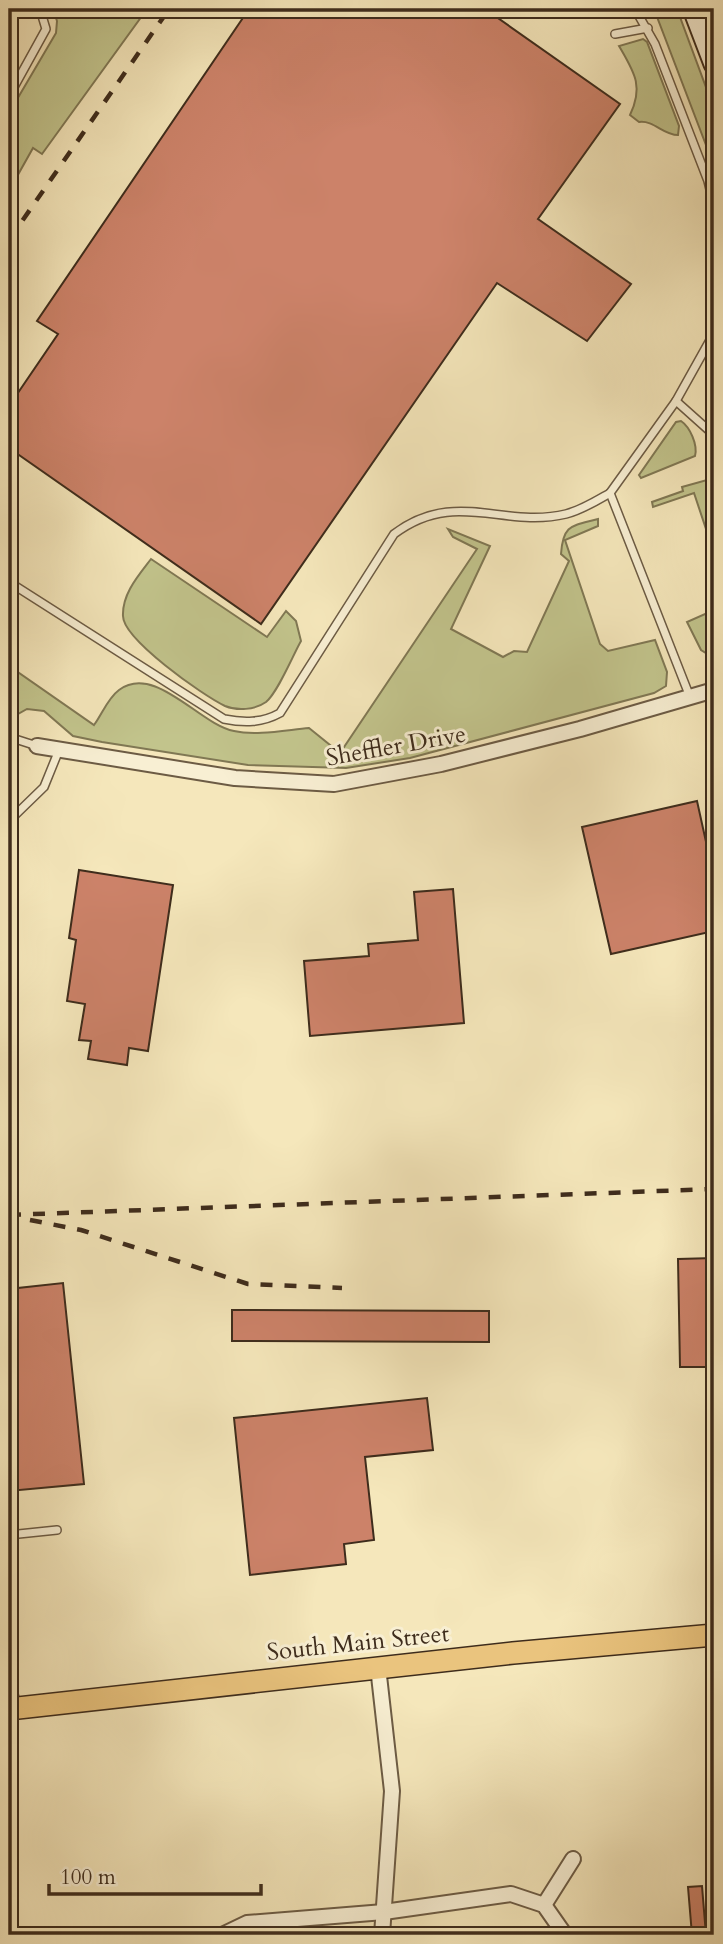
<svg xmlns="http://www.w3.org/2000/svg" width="723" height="1944" viewBox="0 0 723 1944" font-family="Cardo,serif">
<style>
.green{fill:#c2c48c;stroke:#807854;stroke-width:2}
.building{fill:#cc8269;stroke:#3e2c1c;stroke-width:2}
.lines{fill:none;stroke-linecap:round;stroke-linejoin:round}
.lane-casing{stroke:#6c5b44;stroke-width:10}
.street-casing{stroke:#6c5b44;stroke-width:18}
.secondary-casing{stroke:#3e2c1c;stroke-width:23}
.primary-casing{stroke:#3e2c1c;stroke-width:24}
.lane{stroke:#f8efd3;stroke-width:7}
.street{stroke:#f8efd3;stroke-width:14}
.secondary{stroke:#f8efd3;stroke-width:19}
.primary{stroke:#eac47e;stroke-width:21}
.rail{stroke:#3e2c1c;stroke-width:4.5;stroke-dasharray:12 12;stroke-linecap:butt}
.labels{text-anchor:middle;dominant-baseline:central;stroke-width:6;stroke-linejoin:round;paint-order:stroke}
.street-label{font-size:24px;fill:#3e2c1c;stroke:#f8efd3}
</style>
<rect width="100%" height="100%" fill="#f5e7bb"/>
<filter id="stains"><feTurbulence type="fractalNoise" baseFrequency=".00286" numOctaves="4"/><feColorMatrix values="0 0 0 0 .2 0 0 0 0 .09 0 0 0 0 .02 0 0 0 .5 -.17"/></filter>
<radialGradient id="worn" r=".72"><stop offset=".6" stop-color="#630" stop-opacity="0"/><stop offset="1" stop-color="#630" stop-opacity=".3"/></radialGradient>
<g class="green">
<polygon points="53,9 147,9 42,154 33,148 15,180 9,174 9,113 56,33 57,21"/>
<polygon points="654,9 677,9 714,109 714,166"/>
<path d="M643 39 647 42 679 126 678 135C663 135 654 120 639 122L630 115C644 86 634 72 619 46Z"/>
<path d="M681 421C690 427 698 445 695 456L641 478 639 475 676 422Z"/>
<polygon points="714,478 714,553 694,493 653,507 652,502 683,491 682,487"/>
<path d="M598 519V526L565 540 600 644 608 651 655 640 667 672 666 686 654 693 410 758 346 768 248 765 102 742 73 736 44 711 27 709 9 719V666L94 725C102 714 108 698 119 690 155 663 200 725 234 731 256 736 286 730 309 728L340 753 477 549 453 537 448 529 490 546 451 629 503 657 514 651 527 652 569 561 561 554C563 524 572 526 598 519Z"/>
<path d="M151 559 267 637 286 611 296 621 301 641C293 655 278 692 266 702 255 710 237 711 225 706 202 695 123 639 123 616 122 594 138 576 151 559Z"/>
<polygon points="714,610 714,658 701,650 687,622"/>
</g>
<g class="building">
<polygon points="249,9 485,9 620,104 538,219 631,284 587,341 497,283 261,624 9,448 9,406 58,334 37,321"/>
<polygon points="697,801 714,878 714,931 611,954 582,827"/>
<polygon points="79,870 173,885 148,1051 129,1048 127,1065 88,1059 91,1041 79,1040 85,1004 67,1001 76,940 69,938"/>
<polygon points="453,889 464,1023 310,1036 304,961 369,956 368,944 418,940 414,892"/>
<polygon points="714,1258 714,1367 680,1367 678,1259"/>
<polygon points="63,1283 84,1484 9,1491 9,1289"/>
<polygon points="232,1310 489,1311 489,1342 232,1341"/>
<polygon points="427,1398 433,1450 365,1457 374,1540 344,1544 346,1564 250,1575 234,1418"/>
<polygon points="702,1886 706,1935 692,1935 688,1887"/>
</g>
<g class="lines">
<g class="lane-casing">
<g id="lane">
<polyline points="635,9 655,44 708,181 714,206"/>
<polyline points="615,34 648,28"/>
<polyline points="9,96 46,29 40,9"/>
<polyline points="676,401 714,333"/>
<path d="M9 582 224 719C244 723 262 723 280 713L394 534C455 488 503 529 566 514 582 510 596 501 610 493"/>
<polyline points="690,697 610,493 676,401 714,435"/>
<polyline points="9,737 37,746"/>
<polyline points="9,821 44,787 59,750"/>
<polyline points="9,1535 57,1530"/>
<polyline points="9,1672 17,1707"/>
</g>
</g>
<g class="street-casing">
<g id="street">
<polyline points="37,746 235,778 334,784 441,764 580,729 714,690"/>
<polyline points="378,1667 392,1791 382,1935"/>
<polyline points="544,1905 573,1859"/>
<polyline points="222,1935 247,1923 384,1912 511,1894 544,1905 565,1935"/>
</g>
</g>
<g class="secondary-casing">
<polyline id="secondary" points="693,9 714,64"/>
</g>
<g class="primary-casing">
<polyline id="primary" points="9,1709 513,1653 714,1635"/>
</g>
<use href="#lane" class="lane"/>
<use href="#street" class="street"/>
<use href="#secondary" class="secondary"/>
<use href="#primary" class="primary"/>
<g class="rail">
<polyline points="9,240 169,9"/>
<polyline points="9,1215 714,1189"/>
<polyline points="30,1220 81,1230 248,1284 342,1288"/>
</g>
</g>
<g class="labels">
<g class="street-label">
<text transform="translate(396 746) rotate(-10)">Sheffler Drive</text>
<text transform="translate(358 1643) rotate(-6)">South Main Street</text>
</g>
</g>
<rect width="723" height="1944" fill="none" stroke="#f5e7bb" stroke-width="35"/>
<rect x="10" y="10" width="702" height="1923" fill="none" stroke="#3e2c1c" stroke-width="3.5"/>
<rect x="18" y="18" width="688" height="1909" fill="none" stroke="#3e2c1c" stroke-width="2"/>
<path d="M49 1884v10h212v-10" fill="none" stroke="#3e2c1c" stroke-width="3.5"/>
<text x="60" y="1884" font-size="21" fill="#3e2c1c" stroke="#f8efd3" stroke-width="5" paint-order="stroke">100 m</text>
<rect width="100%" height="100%" filter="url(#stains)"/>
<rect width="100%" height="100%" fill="url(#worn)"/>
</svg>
